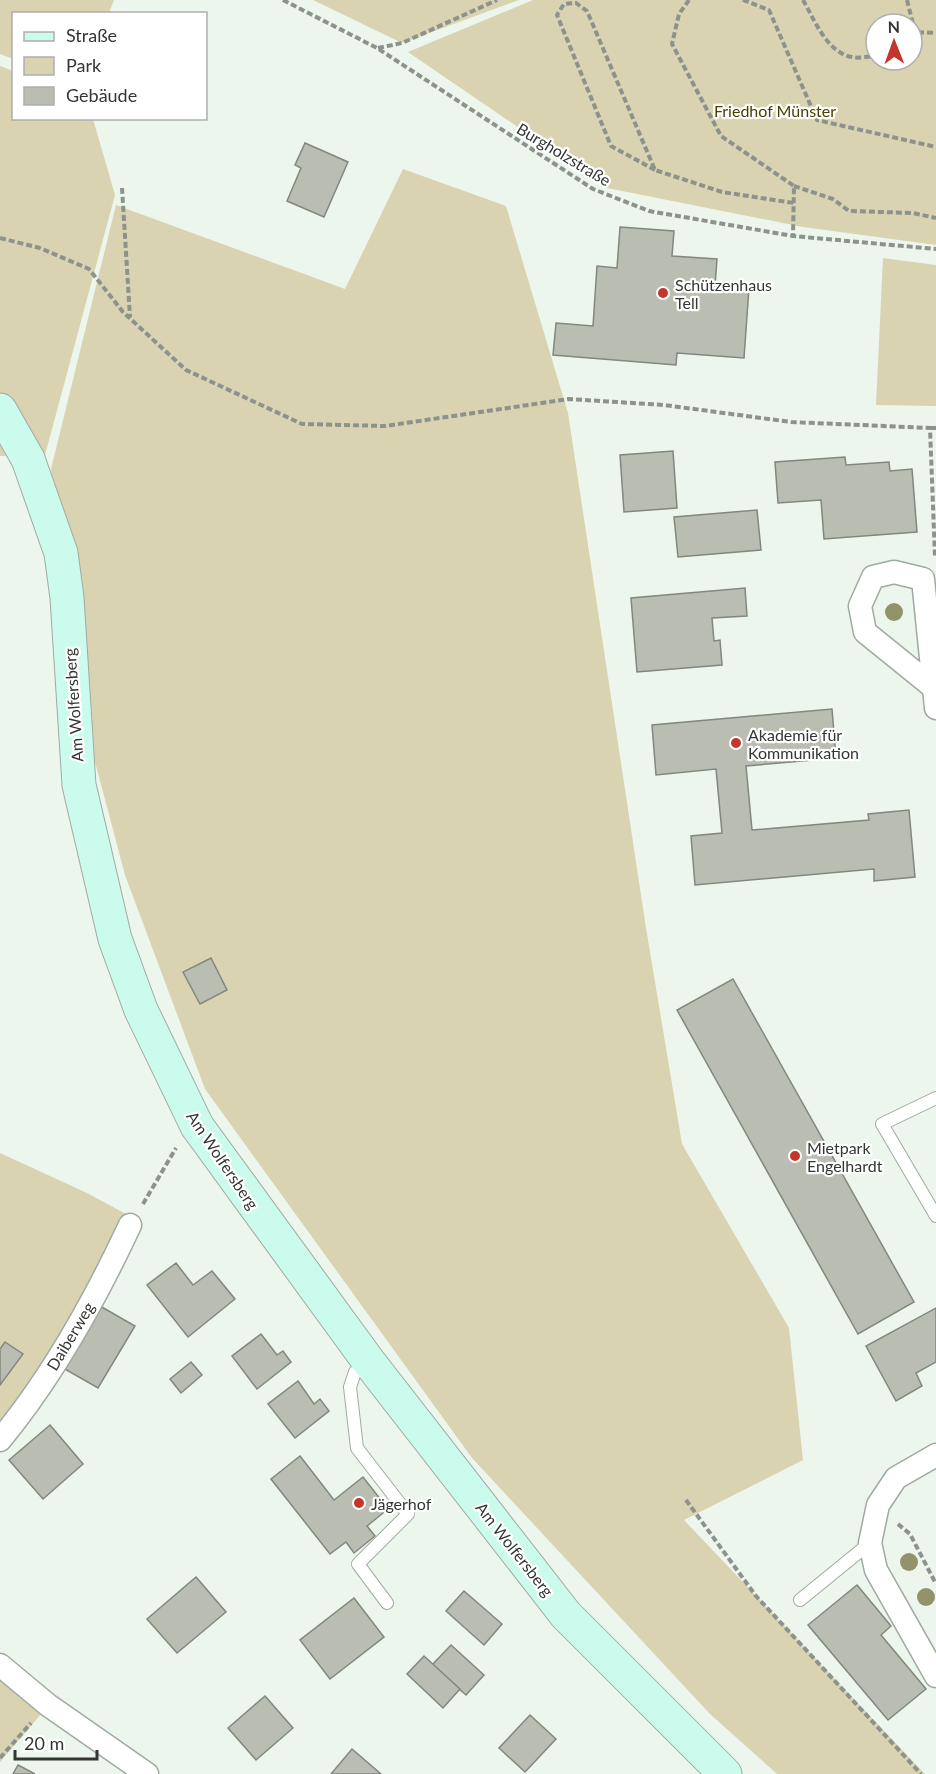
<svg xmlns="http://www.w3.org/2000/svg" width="936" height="1774" viewBox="0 0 936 1774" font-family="Lato,sans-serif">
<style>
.green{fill:#d9d3b2;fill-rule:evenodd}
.building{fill:#b9bdb2;stroke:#83877d;stroke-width:1.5}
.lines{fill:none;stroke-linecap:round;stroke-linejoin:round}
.service-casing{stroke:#a1aaa2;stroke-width:14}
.minor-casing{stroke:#a1aaa2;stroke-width:25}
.secondary-casing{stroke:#a1aaa2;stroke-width:35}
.path{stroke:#8c928c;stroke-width:4;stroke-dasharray:6 3;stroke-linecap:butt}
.service{stroke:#fff;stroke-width:12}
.minor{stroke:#fff;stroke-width:22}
.secondary{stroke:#cafbed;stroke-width:33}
.tree{fill:#92926b}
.poi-dot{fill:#c4362c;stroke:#fff;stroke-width:2}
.labels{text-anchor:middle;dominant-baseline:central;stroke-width:4.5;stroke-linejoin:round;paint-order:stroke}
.park-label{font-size:16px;fill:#494000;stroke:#fff}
.street-label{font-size:16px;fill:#333633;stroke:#fff}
.poi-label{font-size:16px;fill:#333633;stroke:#fff;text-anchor:start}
</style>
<rect width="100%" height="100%" fill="#ecf6ed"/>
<g class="green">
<polygon points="0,0 114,0 109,13 14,14 13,59 0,54"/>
<polygon points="313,0 519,0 402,43"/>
<path d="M533 0H936V245L803 227 607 188 408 52ZM876 24H912V60H876Z"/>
<polygon points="0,66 13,71 14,118 93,119 115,195 45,455 0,456"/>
<polygon points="403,169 506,206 568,413 646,928 682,1144 789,1328 803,1460 684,1520 925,1774 777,1774 710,1714 472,1458 205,1089 125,875 94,758 51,469 116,205 345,289"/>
<polygon points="883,258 936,265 936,406 876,405"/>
<polygon points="0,1153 87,1193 137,1220 0,1444"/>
<polygon points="0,1655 54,1699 0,1762"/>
</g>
<g class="building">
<polygon points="305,143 348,162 324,217 287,201 301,168 295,165"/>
<polygon points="620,227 674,231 672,256 717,259 715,286 749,288 744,358 677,353 676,365 553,355 556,323 593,326 597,266 617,268"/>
<polygon points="673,451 677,508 624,512 620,455"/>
<polygon points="845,457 846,465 889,462 890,471 912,469 917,532 824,539 821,500 778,503 775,462"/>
<polygon points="757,510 761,550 678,557 674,517"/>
<polygon points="745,588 747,616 712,618 714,641 720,640 722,665 637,672 631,598"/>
<polygon points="832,709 836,758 746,766 752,830 869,820 868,814 909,810 915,877 874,881 874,869 695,885 691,836 722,833 716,769 656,775 652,725"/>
<polygon points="211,958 227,990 200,1004 183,972"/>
<polygon points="733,979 914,1302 858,1334 677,1010"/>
<polygon points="176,1263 193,1285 212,1271 235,1299 188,1337 147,1285"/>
<polygon points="100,1306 135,1326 98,1388 63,1368"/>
<polygon points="936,1308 936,1362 916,1373 922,1386 896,1401 866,1346"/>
<polygon points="261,1334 277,1355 283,1351 291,1362 257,1389 232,1356"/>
<polygon points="5,1342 23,1354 0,1385 0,1349"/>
<polygon points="191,1362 202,1375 181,1393 170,1379"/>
<polygon points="298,1381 314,1404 320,1399 329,1411 295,1438 268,1404"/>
<polygon points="50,1425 83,1464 43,1499 9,1460"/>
<polygon points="300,1456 334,1500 363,1477 388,1509 367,1526 375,1536 354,1553 346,1542 330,1554 271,1479"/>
<polygon points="196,1577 226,1612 177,1653 147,1619"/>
<polygon points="857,1585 891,1626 881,1635 926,1689 888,1720 808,1625"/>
<polygon points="464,1591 502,1624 484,1645 446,1611"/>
<polygon points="354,1598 384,1637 330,1679 300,1640"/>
<polygon points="451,1645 484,1675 466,1695 432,1665"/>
<polygon points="424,1656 460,1689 443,1708 407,1674"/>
<polygon points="265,1696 293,1728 256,1760 228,1728"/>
<polygon points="530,1715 556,1739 525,1772 499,1748"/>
<polygon points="352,1749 381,1774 331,1774"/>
<polygon points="18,1765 35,1774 13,1774"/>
</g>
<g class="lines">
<g class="service-casing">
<g id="service">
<polyline points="936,1098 882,1124 936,1216"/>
<polyline points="368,1362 355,1372 350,1387 357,1448 408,1514 358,1564 387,1603"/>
<polyline points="800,1600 870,1543"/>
</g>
</g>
<g class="minor-casing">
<g id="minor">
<polyline points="933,687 865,632 860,606 873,577 894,572 923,579 936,708"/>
<path d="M0 1440C53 1376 95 1300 130 1225"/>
<polyline points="936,1455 896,1478 878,1505 870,1543 876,1570 936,1676"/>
<polyline points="0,1665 48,1705 147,1774"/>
</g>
</g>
<g class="secondary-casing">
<polyline id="secondary" points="0,410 28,459 61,553 67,598 79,785 115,939 141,1010 197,1126 369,1362 566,1615 725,1774"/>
</g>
<g class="path">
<polyline points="283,0 377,48 593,189 649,211 793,236 936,249"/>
<polyline points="689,0 679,14 672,44 721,136 794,186 793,236"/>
<polyline points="743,0 769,10 817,120 936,147"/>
<path d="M803 0C814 19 827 53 852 57 859 59 869 56 876 56"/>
<polyline points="907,0 915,32 936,33"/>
<polyline points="378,48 402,43 497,0"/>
<polyline points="655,170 611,146 557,15 564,4 576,3 587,11 655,170 722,192 794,203"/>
<polyline points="794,186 833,199 849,211 913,213 936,218"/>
<polyline points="122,188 130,317"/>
<polyline points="0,238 40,248 89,269 123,312 186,370 302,424 385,426 569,399 664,405 791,422 930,428 935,557"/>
<polyline points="930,428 936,428"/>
<polyline points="143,1204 176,1148"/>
<polyline points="686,1500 756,1596 921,1774"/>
<polyline points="898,1524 910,1534 936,1584"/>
<polyline points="0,1758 31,1723"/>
</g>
<use href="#service" class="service"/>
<use href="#minor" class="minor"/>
<use href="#secondary" class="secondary"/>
</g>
<g class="tree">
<circle cx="894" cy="612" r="9"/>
<circle cx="909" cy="1562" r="9"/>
<circle cx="926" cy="1597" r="9"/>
</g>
<g class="poi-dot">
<circle cx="663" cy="293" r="6"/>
<circle cx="736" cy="743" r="6"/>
<circle cx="795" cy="1156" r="6"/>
<circle cx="359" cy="1503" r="6"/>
</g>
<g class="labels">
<g class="park-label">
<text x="775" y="110">Friedhof Münster</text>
</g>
<g class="street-label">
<text transform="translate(564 154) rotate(31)">Burgholzstraße</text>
<text transform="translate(73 705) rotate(-94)">Am Wolfersberg</text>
<text transform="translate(223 1160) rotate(56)">Am Wolfersberg</text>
<text transform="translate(70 1336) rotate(-59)">Daiberweg</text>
<text transform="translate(515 1549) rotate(52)">Am Wolfersberg</text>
</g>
<g class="poi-label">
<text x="675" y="284">Schützenhaus<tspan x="675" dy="18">Tell</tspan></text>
<text x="748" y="734">Akademie für<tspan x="748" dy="18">Kommunikation</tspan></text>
<text x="807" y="1147">Mietpark<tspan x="807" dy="18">Engelhardt</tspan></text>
<text x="371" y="1503">Jägerhof</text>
</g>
</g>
<rect x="12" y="12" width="195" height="108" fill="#ffffff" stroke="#adafad" stroke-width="1.5"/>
<rect x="24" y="32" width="30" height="9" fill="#cafbed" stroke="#adafad" stroke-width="1.5"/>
<text x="66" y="42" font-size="18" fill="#333633">Straße</text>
<rect x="24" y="57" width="30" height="18" fill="#d9d3b2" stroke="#adafad" stroke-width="1.5"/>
<text x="66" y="72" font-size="18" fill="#333633">Park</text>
<rect x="24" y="87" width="30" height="18" fill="#b9bdb2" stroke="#adafad" stroke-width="1.5"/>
<text x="66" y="102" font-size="18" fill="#333633">Gebäude</text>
<g transform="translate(894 42) rotate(359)"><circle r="28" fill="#ffffff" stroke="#adafad" stroke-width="1.5"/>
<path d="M0-4.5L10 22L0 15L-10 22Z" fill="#c4362c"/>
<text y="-9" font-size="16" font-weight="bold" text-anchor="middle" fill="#333633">N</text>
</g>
<path d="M15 1750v9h82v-9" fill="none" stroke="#333633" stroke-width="3"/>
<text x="24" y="1750" font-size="18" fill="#333633" stroke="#ffffff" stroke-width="4.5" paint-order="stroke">20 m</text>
</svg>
